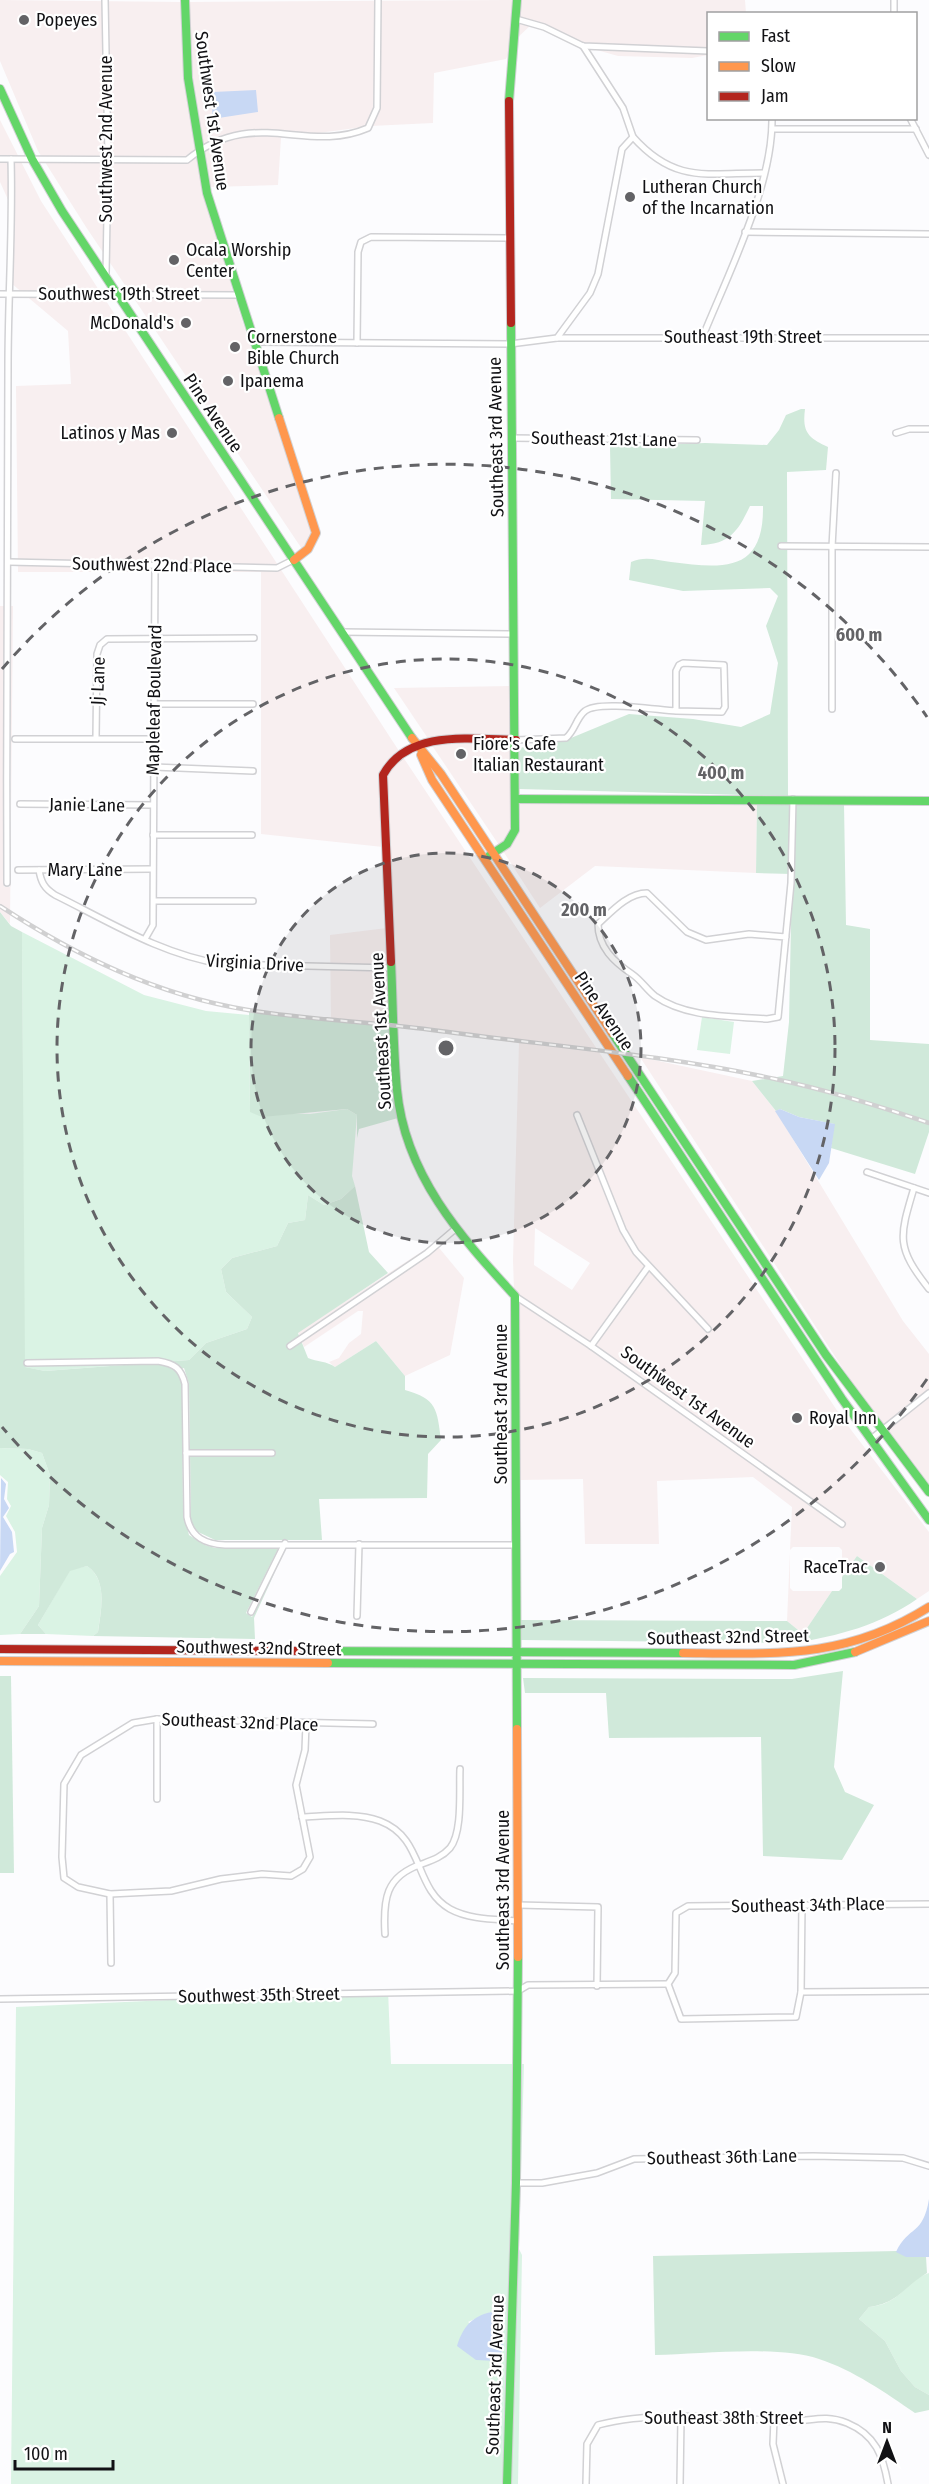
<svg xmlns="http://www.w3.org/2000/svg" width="929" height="2484" viewBox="0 0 929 2484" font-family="'Fira Sans Condensed',sans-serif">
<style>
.commercial{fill:#f8eff0;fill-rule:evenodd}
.green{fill:#daf3e4;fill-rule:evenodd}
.forest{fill:#d0e9da}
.water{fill:#c8d8f4}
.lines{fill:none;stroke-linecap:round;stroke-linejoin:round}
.street-casing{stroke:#d1d1d4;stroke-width:8}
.fast-casing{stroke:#d1d1d4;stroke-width:10}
.slow-casing{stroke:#d1d1d4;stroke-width:10}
.jam-casing{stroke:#d1d1d4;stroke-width:10}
.street{stroke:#fff;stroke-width:5}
.fast{stroke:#63d668;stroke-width:8}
.slow{stroke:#ff974d;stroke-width:8}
.jam{stroke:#b3261e;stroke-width:8}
.rail-casing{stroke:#d0d0d1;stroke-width:4.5}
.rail{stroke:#fff;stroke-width:2;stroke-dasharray:7;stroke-linecap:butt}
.ring{fill:none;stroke:#636366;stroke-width:3;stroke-dasharray:10 8}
.poi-dot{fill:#636366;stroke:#fff;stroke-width:2}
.labels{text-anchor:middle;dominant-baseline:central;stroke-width:4.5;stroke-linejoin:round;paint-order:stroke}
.poi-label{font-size:18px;fill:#111114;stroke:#fff;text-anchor:start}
.street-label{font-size:18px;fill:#111114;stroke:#fff}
.centre{fill:#636366;stroke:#fff;stroke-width:3}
.ring-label{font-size:18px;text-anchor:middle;font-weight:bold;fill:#636366;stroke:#fff;stroke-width:4.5;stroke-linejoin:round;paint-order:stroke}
</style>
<rect width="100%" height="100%" fill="#fcfcfe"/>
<g class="commercial">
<polygon points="0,0 182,2 185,78 199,170 234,296 312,533 302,549 86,227 38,151 0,61"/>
<polygon points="514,0 509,53 506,59 434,73 433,123 371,126 281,138 278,185 209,187 192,77 188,2"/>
<polygon points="520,0 745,0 746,13 708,14 708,55 692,58 618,56 572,43 532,24 517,38"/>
<polygon points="0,120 41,201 399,751 385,762 379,774 383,847 261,834 261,572 18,572 16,386 71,384 68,331 11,283 10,204 0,182"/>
<path d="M0 606H13L10 924 0 912ZM4 650 11 651V887H4Z"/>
<polygon points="511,686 512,736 427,737 394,688"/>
<polygon points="512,743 512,830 505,841 499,845 431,744"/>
<path d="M403 757 842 1418 929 1532V1591L917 1599 857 1556 842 1577V1550L839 1547H793L790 1550 792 1507 753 1477 657 1481 659 1544H585L583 1479 520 1480 519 1296 514 1290 513 1260 519 1043 397 1026 386 776 389 767ZM535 1228 590 1263 572 1290 534 1265Z"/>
<polygon points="519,803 757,803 756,873 595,866 540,908 503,851 514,841 518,832"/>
<polygon points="387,928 390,1026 331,1020 330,935"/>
<polygon points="640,1057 752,1081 776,1111 903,1321 929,1354 929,1487 866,1404"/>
<polygon points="435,1243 464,1278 450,1355 405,1376 376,1341 335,1367 329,1362 339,1358 349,1343 361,1334 363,1311 358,1311 304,1347 298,1332"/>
<polygon points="790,1552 790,1588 793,1591 832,1591 803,1634 787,1621"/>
</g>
<g class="green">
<polygon points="22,932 144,995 206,1011 249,1015 250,1112 310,1114 347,1109 357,1115 352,1176 355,1186 341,1199 324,1205 308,1195 305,1220 288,1223 277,1246 232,1258 221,1269 226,1292 252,1317 247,1329 206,1343 189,1360 45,1371 24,1367"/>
<polygon points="702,1017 734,1022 730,1054 697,1050"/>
<polygon points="0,1448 28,1449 42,1453 50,1475 49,1505 42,1528 39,1606 20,1634 0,1635 0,1576 17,1552 15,1532 6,1516 11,1506 7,1499 8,1482 0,1475"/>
<path d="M87 1566C108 1580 101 1610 98 1632L93 1636 46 1634 38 1625 70 1570Z"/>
<path d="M388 1990 391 2064H514L504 2484H11L16 2007ZM491 2312 497 2315C502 2325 499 2336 504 2347L468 2322Z"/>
<polygon points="521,2064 524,2064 519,2249 522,2255 518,2484 510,2484"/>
<path d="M929 2273V2395L915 2387 901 2371 885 2341 859 2319 869 2307C904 2303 902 2282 929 2273Z"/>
</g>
<g class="forest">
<path d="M801 409H805C802 432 808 438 828 447L826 470 787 472 788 796 519 789V748L571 738 629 714 693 719 741 727 770 714 778 663 766 626 778 596 770 588 683 591 629 580 631 562C645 556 656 560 671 562 725 569 764 572 763 506H750C738 531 730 544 701 545L705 501 611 499 610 447 705 443 767 445 779 430 786 415Z"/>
<polygon points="757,803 844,804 846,925 870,929 870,1040 929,1044 929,1132 915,1174 831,1148 834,1124 799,1117 780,1109 776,1111 752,1081 783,1076 789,1022 792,874 756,873"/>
<path d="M0 912 11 926 22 932 25 1367 45 1371 189 1360 206 1343 247 1329 252 1317 226 1292 221 1269 232 1258 277 1246 288 1223 305 1220 308 1195 324 1205 341 1199 355 1186 369 1252 388 1273 298 1333 308 1358C317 1362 327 1361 335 1367L376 1341 405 1376V1390C437 1399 437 1409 441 1440L428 1454 427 1498 319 1499 322 1540H215L196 1531 191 1521 189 1384 184 1368 178 1370 182 1385 183 1511 189 1535 205 1545 215 1548 279 1547 246 1613 252 1617 275 1572 254 1618 255 1639 93 1636 98 1632C101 1610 108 1580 87 1566L70 1571 38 1625 46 1634H20L39 1606 42 1528 49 1505 50 1475 42 1453 28 1449 0 1448Z"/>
<polygon points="249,1012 390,1026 394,1091 398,1118 359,1129 357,1138 357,1115 347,1109 262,1117 250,1112"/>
<path d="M857 1556 917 1599C880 1625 838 1636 794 1643L521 1640 520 1620 787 1621 803 1634 832 1591H839L842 1588V1577Z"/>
<polygon points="843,1671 834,1767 845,1792 874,1805 842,1860 763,1856 761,1737 609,1738 606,1693 525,1693 523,1678 792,1679"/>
<polygon points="0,1676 11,1676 14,1873 0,1873"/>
<path d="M897 2251 926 2257 927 2273C903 2287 899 2303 869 2307L859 2319 885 2341 901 2371 915 2387 929 2395V2410L915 2413C886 2393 853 2370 819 2359 775 2345 702 2354 655 2355L653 2256Z"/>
</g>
<g class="water">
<polygon points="256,90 258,112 212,119 213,92"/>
<polygon points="780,1109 799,1117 835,1124 829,1163 819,1180 775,1111"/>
<polygon points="1,1478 6,1484 4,1499 9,1508 3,1517 12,1532 14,1552 10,1554 0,1571"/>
<path d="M929 2199V2257H906L896 2252C909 2225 923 2236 929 2199Z"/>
<path d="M491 2312 497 2314C502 2325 499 2336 504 2347L497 2361 476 2360 457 2346C463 2327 471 2317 491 2312Z"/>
</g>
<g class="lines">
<g class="street-casing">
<g id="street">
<polyline points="105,0 108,158 106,274"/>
<polyline points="894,0 894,14"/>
<polyline points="516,19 544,27 583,46 708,51"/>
<polyline points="910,118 929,155"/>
<polyline points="772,129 916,129"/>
<path d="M633 137C675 184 707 173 764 173"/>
<path d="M0 159 187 160C254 105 305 155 368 128L377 108 378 0"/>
<polyline points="745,232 929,234"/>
<polyline points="0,294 237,295"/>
<path d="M703 336C728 274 773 186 772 118"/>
<polyline points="557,338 929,338"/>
<polyline points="254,342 510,344 557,338 590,293 598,274 622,149 633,137 623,108 583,46"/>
<polyline points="357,343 358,252 361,242 371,237 509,238"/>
<polyline points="896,433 909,429 929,429"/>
<polyline points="511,438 697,440"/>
<polyline points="781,546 929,547"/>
<polyline points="9,562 277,568 293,560"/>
<polyline points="342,632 513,634"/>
<polyline points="156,704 253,704"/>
<polyline points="832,709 832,547 836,473"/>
<polyline points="96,738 97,654 100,645 107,639 254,638"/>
<polyline points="15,739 155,739"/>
<path d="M516 740 566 738C575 731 576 718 585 711 598 700 657 710 676 711L722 712 725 707 724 665 683 663 679 665 676 671V711"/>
<polyline points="154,767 253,771"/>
<polyline points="20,804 153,805"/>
<polyline points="153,835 252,835"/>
<polyline points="18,870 152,869"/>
<path d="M39 870C41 882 44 888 55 895 108 921 162 955 222 964L392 968"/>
<path d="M7 883C6 711 8 539 8 367 8 297 13 228 11 159"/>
<polyline points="154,901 253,901"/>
<path d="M786 937 749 934 706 940 687 932 647 893C628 893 612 911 598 924 598 947 614 962 632 974 641 980 647 990 655 996 686 1018 731 1016 767 1019L778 1017 791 883 793 799"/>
<polyline points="145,939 153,925 155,566"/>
<polyline points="577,1115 623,1230 636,1252 708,1329"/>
<polyline points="867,1172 929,1193"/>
<path d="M914 1188C899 1238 896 1247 929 1289"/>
<polyline points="515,1296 591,1346 842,1524"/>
<polyline points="290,1346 427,1253 454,1230"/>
<polyline points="591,1346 648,1267"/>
<path d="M27 1363 158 1361C175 1364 181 1368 185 1384L187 1517C191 1538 206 1544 225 1545H516"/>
<polyline points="871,1439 929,1393"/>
<polyline points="186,1453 272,1453"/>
<polyline points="251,1612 285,1543"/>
<polyline points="357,1616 359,1544"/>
<polyline points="157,1719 157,1799"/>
<polyline points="306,1724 305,1750 296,1785 310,1857 303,1869 291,1876 262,1874 221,1879 171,1891 110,1894 78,1887 64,1878 62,1857 64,1784 81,1755 133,1723 157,1719 373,1724"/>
<path d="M302 1817C328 1816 356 1812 380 1821 425 1838 413 1888 450 1909 470 1920 496 1919 518 1921"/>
<polyline points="110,1894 111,1963"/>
<polyline points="802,1904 801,1992 796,2017 681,2019 668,1984 675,1973 676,1913 688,1906 929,1904"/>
<polyline points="518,1905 598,1907 597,1986"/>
<path d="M385 1934C383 1900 385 1876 422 1864 433 1860 442 1857 450 1848 463 1832 459 1789 460 1769"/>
<polyline points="801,1992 929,1991"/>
<polyline points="0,1999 518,1991 528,1985 668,1984"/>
<polyline points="516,2183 542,2183 597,2173 634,2159 813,2156 903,2158 929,2166"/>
<polyline points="774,2419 773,2444 783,2484"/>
<path d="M586 2484 587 2444 598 2425C653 2410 728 2418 785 2421 809 2423 822 2413 847 2423 876 2435 883 2456 888 2484"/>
<polyline points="680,2484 681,2418"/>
</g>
</g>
<g class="fast-casing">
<g id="fast">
<polyline points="185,0 188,78 207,193 279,418"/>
<polyline points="0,89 32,159 62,211 412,738"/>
<polyline points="509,101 517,0"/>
<polyline points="515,799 929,801"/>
<polyline points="489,856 507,844 515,830 511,323"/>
<path d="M391 962C393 1004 393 1048 397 1090 405 1175 460 1236 515 1296L517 1729"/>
<polyline points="612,1033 826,1355 929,1492"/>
<polyline points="628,1076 842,1399 929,1520"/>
<polyline points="312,1651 683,1653"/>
<polyline points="328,1663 794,1665 855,1652"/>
<polyline points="507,2484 516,2183 518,1957"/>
</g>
</g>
<g class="slow-casing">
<g id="slow">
<polyline points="279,418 316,533 308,549 294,560"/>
<polyline points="412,738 441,774 612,1033"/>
<polyline points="421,755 432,780 628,1076"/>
<polyline points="855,1652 929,1621"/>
<path d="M683 1653C776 1654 847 1659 929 1607"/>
<polyline points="0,1661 328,1663"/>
<polyline points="517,1729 518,1957"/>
</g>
</g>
<g class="jam-casing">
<g id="jam">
<polyline points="509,101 511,323"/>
<path d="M391 962 383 775C408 729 471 739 516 740"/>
<polyline points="0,1649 312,1651"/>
</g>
</g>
<use href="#street" class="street"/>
<use href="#fast" class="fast"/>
<use href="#slow" class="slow"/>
<use href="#jam" class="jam"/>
<g class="rail-casing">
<path id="rail" d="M0 906C76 956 157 995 248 1010 311 1020 376 1022 440 1031 552 1046 666 1055 775 1079 827 1090 879 1106 929 1123"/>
</g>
<use href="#rail" class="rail"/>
</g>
<circle cx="446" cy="1048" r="195" fill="#636366" fill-opacity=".12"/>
<g class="ring">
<circle cx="446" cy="1048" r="195"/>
<circle cx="446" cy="1048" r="389"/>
<path d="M927 1379A584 584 0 0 1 2 1427M2 669A584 584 0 0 1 927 717"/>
</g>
<g class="poi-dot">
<circle cx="24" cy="20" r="6"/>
<circle cx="630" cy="197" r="6"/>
<circle cx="174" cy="260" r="6"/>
<circle cx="186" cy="323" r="6"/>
<circle cx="235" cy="347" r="6"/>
<circle cx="228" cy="381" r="6"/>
<circle cx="172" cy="433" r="6"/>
<circle cx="461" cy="754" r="6"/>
<circle cx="797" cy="1418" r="6"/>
<circle cx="880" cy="1567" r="6"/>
</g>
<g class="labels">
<g class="poi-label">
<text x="36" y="20">Popeyes</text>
<text x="642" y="187">Lutheran Church<tspan x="642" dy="21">of the Incarnation</tspan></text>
<text x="186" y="250">Ocala Worship<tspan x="186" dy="21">Center</tspan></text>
<text x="174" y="323" text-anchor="end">McDonald's</text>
<text x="247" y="337">Cornerstone<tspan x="247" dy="21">Bible Church</tspan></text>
<text x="240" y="381">Ipanema</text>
<text x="160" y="433" text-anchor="end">Latinos y Mas</text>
<text x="473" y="744">Fiore's Cafe<tspan x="473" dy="21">Italian Restaurant</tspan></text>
<text x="809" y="1418">Royal Inn</text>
<text x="868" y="1567" text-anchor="end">RaceTrac</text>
</g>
<g class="street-label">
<text transform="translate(212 111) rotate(82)">Southwest 1st Avenue</text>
<text transform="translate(106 139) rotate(-90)">Southwest 2nd Avenue</text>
<text x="119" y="294">Southwest 19th Street</text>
<text x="743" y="337">Southeast 19th Street</text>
<text transform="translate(213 413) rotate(56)">Pine Avenue</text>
<text transform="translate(496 437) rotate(-91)">Southeast 3rd Avenue</text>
<text transform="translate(604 439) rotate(1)">Southeast 21st Lane</text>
<text transform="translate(152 565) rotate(1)">Southwest 22nd Place</text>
<text transform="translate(98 681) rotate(-88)">Jj Lane</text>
<text transform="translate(154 700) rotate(-89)">Mapleleaf Boulevard</text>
<text transform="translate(87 805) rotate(1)">Janie Lane</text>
<text x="85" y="870">Mary Lane</text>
<text transform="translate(255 963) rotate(3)">Virginia Drive</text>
<text transform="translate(604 1011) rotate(56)">Pine Avenue</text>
<text transform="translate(381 1031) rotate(-93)">Southeast 1st Avenue</text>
<text transform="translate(688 1397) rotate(36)">Southwest 1st Avenue</text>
<text transform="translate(501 1404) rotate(-90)">Southeast 3rd Avenue</text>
<text transform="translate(728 1637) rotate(-1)">Southeast 32nd Street</text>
<text transform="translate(259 1648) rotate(1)">Southwest 32nd Street</text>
<text transform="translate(240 1722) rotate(2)">Southeast 32nd Place</text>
<text transform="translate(503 1890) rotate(-90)">Southeast 3rd Avenue</text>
<text transform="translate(808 1905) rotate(-1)">Southeast 34th Place</text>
<text transform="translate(259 1995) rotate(-1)">Southwest 35th Street</text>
<text transform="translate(722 2157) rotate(-1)">Southeast 36th Lane</text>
<text transform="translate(495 2375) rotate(-88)">Southeast 3rd Avenue</text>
<text x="724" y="2418">Southeast 38th Street</text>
</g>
</g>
<circle cx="446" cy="1048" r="9" class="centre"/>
<g class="ring-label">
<text x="859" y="641">600 m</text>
<text x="721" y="779">400 m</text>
<text x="584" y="916">200 m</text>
</g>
<rect x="707" y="12" width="210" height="108" fill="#ffffff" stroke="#a0a0a1" stroke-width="1.5"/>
<rect x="719" y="32" width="30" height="9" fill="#63d668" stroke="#a0a0a1" stroke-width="1.5"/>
<text x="761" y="42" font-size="18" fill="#111114">Fast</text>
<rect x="719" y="62" width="30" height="9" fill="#ff974d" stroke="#a0a0a1" stroke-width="1.5"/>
<text x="761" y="72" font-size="18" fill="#111114">Slow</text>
<rect x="719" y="92" width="30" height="9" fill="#b3261e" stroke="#a0a0a1" stroke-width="1.5"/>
<text x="761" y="102" font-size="18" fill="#111114">Jam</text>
<g transform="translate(887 2442)" stroke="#ffffff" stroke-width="4.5" paint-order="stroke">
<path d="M0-4.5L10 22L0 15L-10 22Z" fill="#111114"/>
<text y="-9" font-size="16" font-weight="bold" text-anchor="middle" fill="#111114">N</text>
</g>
<path d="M15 2460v9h98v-9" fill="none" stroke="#111114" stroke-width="3"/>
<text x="24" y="2460" font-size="18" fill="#111114" stroke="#ffffff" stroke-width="4.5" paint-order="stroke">100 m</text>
</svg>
